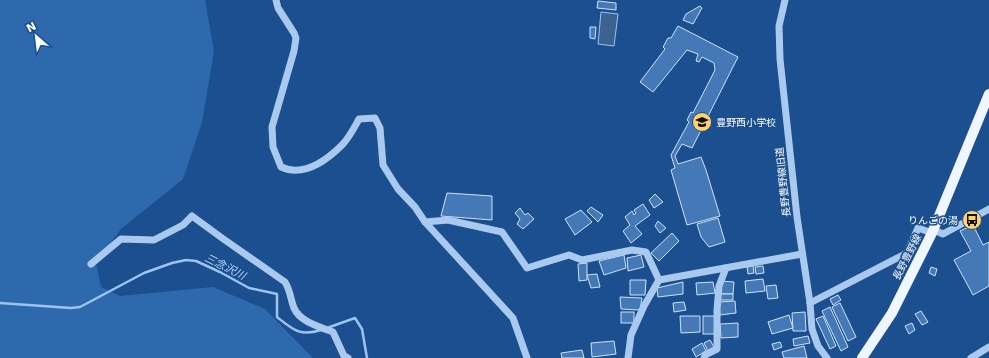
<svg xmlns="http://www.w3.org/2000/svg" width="989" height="358" viewBox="0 0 989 358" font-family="'DejaVu Sans','Noto Sans JP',sans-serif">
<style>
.green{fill:#2e69ad}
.water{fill:#3c6290;stroke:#9cc4f0}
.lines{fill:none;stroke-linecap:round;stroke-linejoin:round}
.stream{stroke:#9cc4f0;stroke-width:2.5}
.building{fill:#4478b7;stroke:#cfe3fa}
.minor{stroke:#a9c9ee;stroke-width:7}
.major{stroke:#f0f6ff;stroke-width:10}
.labels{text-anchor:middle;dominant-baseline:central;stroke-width:3;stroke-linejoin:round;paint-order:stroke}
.poi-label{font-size:10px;fill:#fff;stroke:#1b4f8f;text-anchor:start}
.street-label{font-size:10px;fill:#fff;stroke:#1b4f8f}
.water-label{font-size:11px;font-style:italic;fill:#b5d3f5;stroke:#1b4f8f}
</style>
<rect width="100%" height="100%" fill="#1b4f8f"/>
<polygon class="green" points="0,0 205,0 214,51 202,122 183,179 121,229 96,263 101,287 120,296 213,287 265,309 311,356 312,358 0,358"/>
<polygon class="water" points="601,12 618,14 614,46 598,44"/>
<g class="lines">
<g class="stream">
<path d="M0 303 71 308 80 307 144 273 172 263 186 260 196 261 220 272 249 288 277 294V317C292 329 300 337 321 330"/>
<polyline points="327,328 355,318 362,329 367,358"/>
</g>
</g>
<g class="building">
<polygon points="598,1 616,3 616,10 597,8"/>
<polygon points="700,6 702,8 693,24 683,20 686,14"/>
<polygon points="678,26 738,57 692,148 682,144 675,156 678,164 701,157 706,170 720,216 687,225 671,170 675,168 671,155 689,122 687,120 691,112 693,113 715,70 714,63 702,57 699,62 696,61 698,54 687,50 653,92 640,82 665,49 663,47 668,38 671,38"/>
<polygon points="590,27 596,27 595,39 590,38"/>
<polygon points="447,193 492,196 492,220 441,216"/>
<polygon points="655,194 663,202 654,208 649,200"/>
<polygon points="643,204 650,215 635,226 642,234 631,243 623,231 630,225 625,217 632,211 634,215 636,213 634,210"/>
<polygon points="591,207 603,215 598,222 587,211"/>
<polygon points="520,208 525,215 528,213 534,219 523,229 517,224 520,219 515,213"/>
<polygon points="581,210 592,222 575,235 565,219"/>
<polygon points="718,218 725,242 709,247 701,237 697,224"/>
<polygon points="658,221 666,228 660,233 655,226"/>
<polygon points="973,225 983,245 989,242 989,286 973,295 954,260 971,251 960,231"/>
<polygon points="672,233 679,241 659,261 651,253"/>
<polygon points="624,255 626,268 604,275 599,261"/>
<polygon points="641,255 644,267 628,271 627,258"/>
<polygon points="587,263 587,280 579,281 578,264"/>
<polygon points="753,266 754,273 748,274 747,267"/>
<polygon points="763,266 764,273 756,274 755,267"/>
<polygon points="931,267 937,269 935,276 929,273"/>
<polygon points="597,274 600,287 591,288 587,275"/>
<polygon points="763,279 765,291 746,293 745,281"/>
<polygon points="630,280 646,280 645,295 630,295"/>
<polygon points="721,281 734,282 733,294 721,294"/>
<polygon points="683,282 683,294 658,297 657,288"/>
<polygon points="713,282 715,293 697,295 696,283"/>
<polygon points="776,285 778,298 768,299 766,286"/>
<polygon points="721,294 733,294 733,300 720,300"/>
<polygon points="838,295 841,300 833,305 830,299"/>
<polygon points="620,297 642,298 640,310 621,309"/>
<polygon points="735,301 736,313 720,315 719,302"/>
<polygon points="684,302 686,310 674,312 673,303"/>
<polygon points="840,303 856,337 848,341 832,307"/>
<polygon points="830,307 848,347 841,351 822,311"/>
<polygon points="921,311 928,322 922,325 915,314"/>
<rect x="621" y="312" width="13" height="11"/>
<polygon points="805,312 806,331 793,331 792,313"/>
<polygon points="789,315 793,328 772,334 768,322"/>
<polygon points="680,316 700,316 700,332 681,333"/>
<rect x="703" y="316" width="12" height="18"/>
<polygon points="823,316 836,346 830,349 816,319"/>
<polygon points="738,323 738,337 721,338 720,324"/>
<polygon points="912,323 915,330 909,334 905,326"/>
<polygon points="808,336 810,343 794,346 793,339"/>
<polygon points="710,340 714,347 708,351 704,343"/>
<polygon points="614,341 616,354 592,357 591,343"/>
<polygon points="780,342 782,347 774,350 772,344"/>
<polygon points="702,343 706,351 696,357 692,349"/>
<polygon points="804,346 807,358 784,358 782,352"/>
<polygon points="582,350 584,358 562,358 561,353"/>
</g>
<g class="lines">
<g class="minor">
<path d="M276 0 278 8 294 33 296 38 294 51 272 127 273 147 281 167C303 177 326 161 342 145 349 138 354 128 359 119L375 118 380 128 383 165 398 189 415 207 425 222 513 318 527 358"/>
<polyline points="785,0 779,26 780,59 797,217 810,303 812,329 818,346 827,358"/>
<polyline points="425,222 448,220 502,232 527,268 569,255 582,260 632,250 646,252 659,280"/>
<polyline points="934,230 943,234 989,209"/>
<path d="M91 264 121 239 154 240 183 225 192 216 222 238 285 282C291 292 290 298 294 308 300 322 320 327 333 332L344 356 348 358"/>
<polyline points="810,303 907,253 918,228 932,233"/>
<polyline points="628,358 631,335 644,306 659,280 802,254"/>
<polyline points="704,358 705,355 717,349 717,310 719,286 726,268"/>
<polyline points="971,358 989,347"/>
</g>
<polyline class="major" points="862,358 892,313 932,233 989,94"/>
</g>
<defs>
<g id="school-disc" transform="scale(1)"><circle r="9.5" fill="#ffd166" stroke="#1b4f8f"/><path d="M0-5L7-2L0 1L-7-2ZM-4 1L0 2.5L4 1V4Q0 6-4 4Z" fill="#111"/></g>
<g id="bus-disc" transform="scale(1)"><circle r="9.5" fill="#ffd166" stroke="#1b4f8f"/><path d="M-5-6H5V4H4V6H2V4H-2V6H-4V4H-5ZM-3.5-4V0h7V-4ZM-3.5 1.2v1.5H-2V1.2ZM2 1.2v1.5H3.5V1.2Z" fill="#111"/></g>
</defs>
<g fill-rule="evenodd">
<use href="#school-disc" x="702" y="122"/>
<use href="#bus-disc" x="972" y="220"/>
</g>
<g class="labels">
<g class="poi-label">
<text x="716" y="122">豊野西小学校</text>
<text x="958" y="220" text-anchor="end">りんごの湯</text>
</g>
<g class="street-label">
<text transform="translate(783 182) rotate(-96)">長野豊野線旧道</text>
<text transform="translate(907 257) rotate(-63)">長野豊野線</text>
</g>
<g class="water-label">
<text transform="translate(225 267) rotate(27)">三念沢川</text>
</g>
</g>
<g transform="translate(36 36) rotate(332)" stroke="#1b4f8f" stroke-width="3" paint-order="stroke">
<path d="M0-3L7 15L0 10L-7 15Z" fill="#ffffff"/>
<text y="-6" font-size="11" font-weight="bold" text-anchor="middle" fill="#ffffff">N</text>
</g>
</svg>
